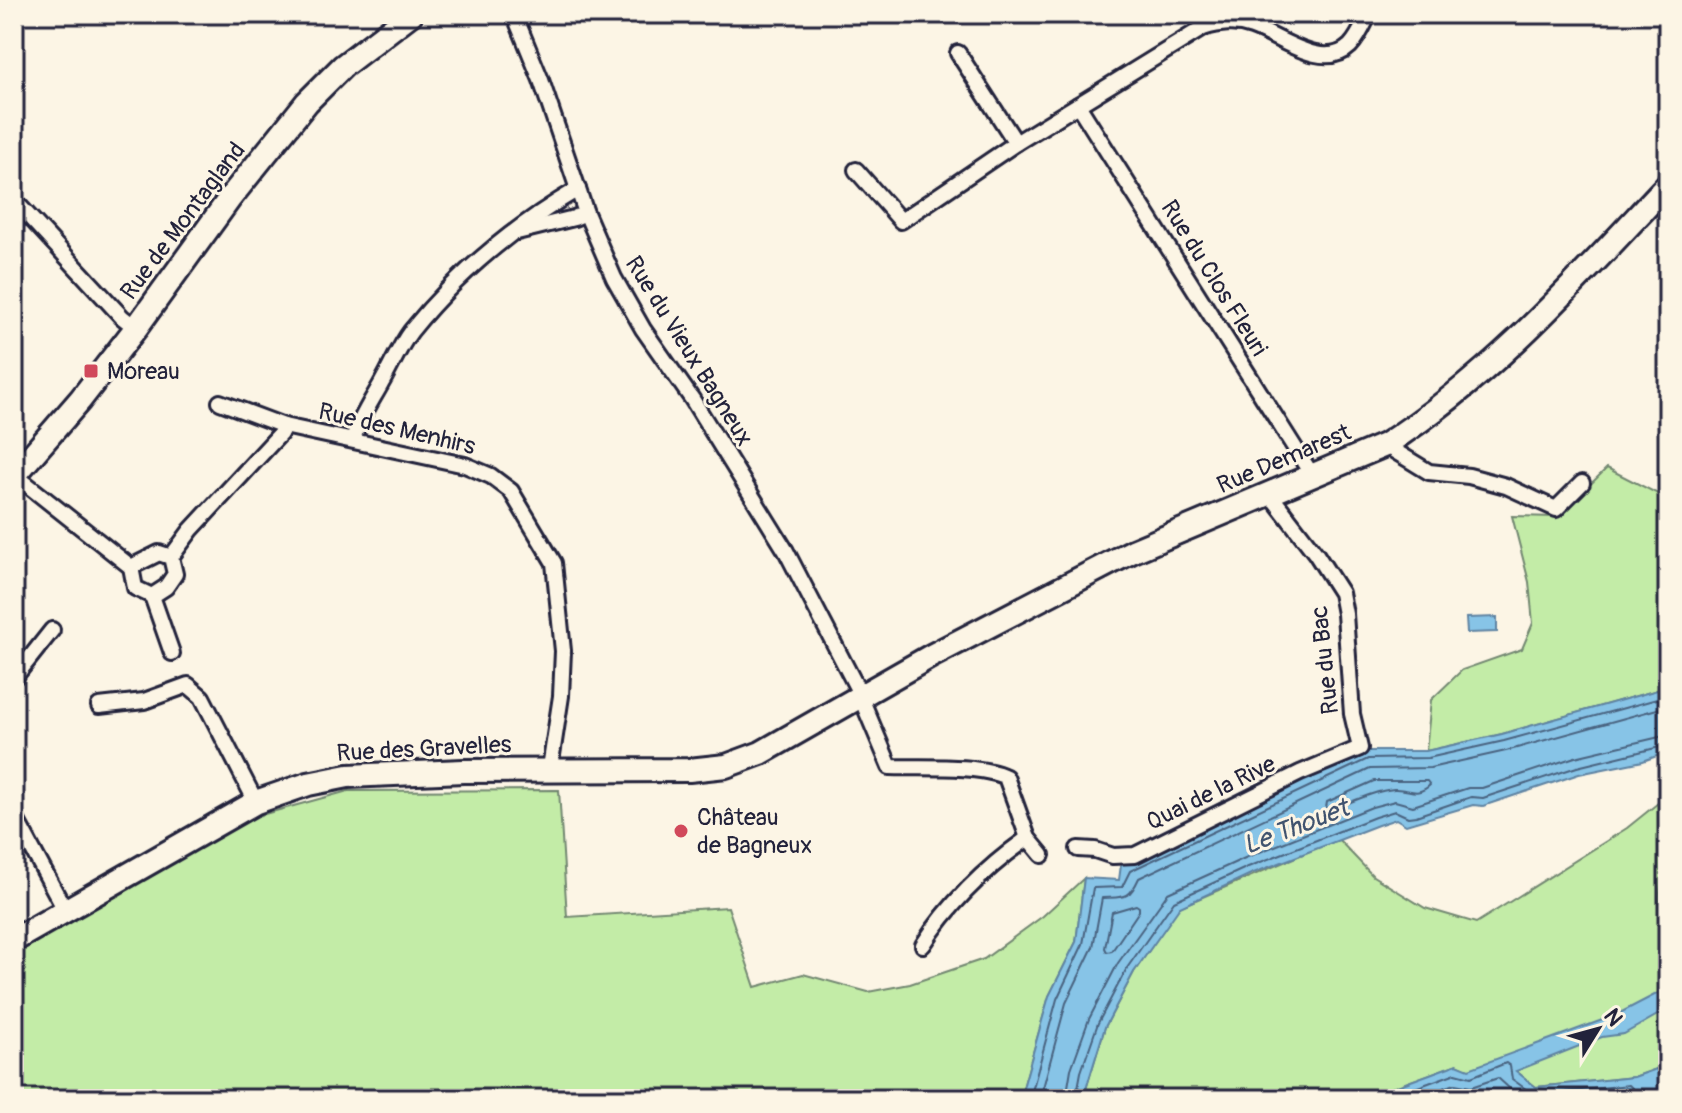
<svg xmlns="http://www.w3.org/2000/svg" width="1682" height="1113" viewBox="0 0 1682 1113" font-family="Pangolin,sans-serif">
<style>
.green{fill:#c3eca7;stroke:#728771;stroke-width:2}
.water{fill:#87c4e7;stroke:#5f83a2;stroke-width:2}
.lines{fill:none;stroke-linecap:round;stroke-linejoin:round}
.shore{stroke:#4a6380;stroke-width:2}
.street-casing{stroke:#22223b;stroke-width:20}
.secondary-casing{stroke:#22223b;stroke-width:28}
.street{stroke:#fcf5e5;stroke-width:14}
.secondary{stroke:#fcf5e5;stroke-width:22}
.poi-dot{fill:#d1495b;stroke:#fcf5e5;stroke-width:3}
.labels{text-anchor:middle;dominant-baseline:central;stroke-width:6;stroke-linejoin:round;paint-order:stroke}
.street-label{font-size:24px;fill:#22223b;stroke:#fcf5e5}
.poi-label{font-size:24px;fill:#22223b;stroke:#fcf5e5;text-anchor:start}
.water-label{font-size:26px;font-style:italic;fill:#40536f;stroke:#fcf5e5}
</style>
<rect width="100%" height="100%" fill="#fcf5e5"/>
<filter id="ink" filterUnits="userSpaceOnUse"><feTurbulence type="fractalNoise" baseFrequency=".0125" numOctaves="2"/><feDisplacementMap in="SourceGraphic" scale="16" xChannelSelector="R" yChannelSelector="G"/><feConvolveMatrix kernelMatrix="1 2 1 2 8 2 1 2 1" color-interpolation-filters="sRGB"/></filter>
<g filter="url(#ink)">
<g class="green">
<polygon points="1607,468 1668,499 1668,687 1502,734 1426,751 1431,700 1462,670 1522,649 1533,623 1529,582 1512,516 1557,517"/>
<polygon points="559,790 567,917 728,907 755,987 803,974 868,992 910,984 984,959 1043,916 1084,878 1076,942 1049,996 1021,1095 1023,1099 14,1099 14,955 239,821 348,791"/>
<polygon points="1668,795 1668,864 1663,868 1659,901 1668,899 1668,1065 1634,1077 1536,1087 1516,1071 1469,1070 1457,1064 1362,1099 1083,1099 1105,1027 1134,972 1179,907 1338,839 1373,876 1425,908 1476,923 1627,828"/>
</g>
<g class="water">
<polygon points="1497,617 1497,632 1467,633 1466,618"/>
<polygon points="1668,687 1668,752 1643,761 1579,774 1483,806 1473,805 1406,825 1396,819 1378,825 1251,874 1180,907 1134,972 1105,1027 1083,1099 1023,1099 1021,1095 1049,996 1076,942 1084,878 1119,880 1121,865 1367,751 1426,751 1502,734"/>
<polygon points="1668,988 1668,1009 1624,1034 1602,1037 1516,1071 1536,1087 1634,1077 1668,1065 1668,1088 1623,1099 1362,1099 1457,1064 1469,1069 1616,1015"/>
</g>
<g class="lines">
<g class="shore">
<path d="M1374 781H1427L1430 785C1416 798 1410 788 1394 789 1373 791 1350 803 1330 810L1326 808 1327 802Z"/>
<polygon points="1136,905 1139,907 1139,911 1112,951 1107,952 1105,948 1112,912"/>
<polyline points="1030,1099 1057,999 1083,944 1093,888 1122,887 1130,871 1368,759 1428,758 1504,741 1668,696"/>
<path d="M1040 1099 1066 1003 1093 947 1102 898C1125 897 1129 900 1139 878L1370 769 1430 768 1506 751 1668 706"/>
<polyline points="1066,1099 1071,1069 1089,1019 1118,963 1168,893 1245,858 1372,807 1395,801 1413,806 1468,788 1482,788 1575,757 1668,735"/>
<polyline points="1076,1099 1081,1072 1098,1023 1127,968 1174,901 1248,867 1375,817 1395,811 1408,817 1416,816 1471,797 1483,798 1577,767 1668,745"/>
<polyline points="1385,1099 1456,1073 1471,1077 1506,1063 1510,1066 1512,1079 1534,1095 1629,1085 1633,1089 1631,1099"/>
<polyline points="1414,1099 1455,1084 1471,1087 1498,1078 1521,1099"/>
</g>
<g class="street-casing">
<g id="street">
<path d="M514 14 541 80 586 213 614 278 643 329 692 399 786 551 856 686 890 767C921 768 979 764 1006 777L1028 838 1042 855"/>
<path d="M958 53 1016 143 1203 28C1220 23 1235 21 1252 27 1279 36 1323 72 1350 46 1358 38 1364 24 1369 14"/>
<polyline points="1078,105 1312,475"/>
<polyline points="856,170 901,221 1016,143"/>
<polyline points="14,200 122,317 136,328"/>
<polyline points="517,232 574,218 586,213"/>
<polyline points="220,402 284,426 465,465 491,476 511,491 554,563 563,651 561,696 550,768"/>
<path d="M353 439C359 420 371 402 381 384 391 367 399 347 411 331 457 274 515 226 578 189"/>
<polyline points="1385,445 1429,472 1469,476 1506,486 1556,509 1582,483"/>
<polyline points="15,475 131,567"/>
<polyline points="171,557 159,553 131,567 135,588 152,596 166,587 175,574 171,557 191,530 280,434 284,426"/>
<polyline points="152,596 172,653"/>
<polyline points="14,678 52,630"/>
<polyline points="99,706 144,701 188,685 202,697 256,802"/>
<polyline points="14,815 65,910"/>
<polyline points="1078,849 1095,850 1113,856 1135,855 1300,773 1360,748 1352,714 1345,614 1341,593 1316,554 1269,493"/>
<path d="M923 945C951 901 986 868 1028 838"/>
</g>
</g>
<g class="secondary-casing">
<g id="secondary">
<polyline points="14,476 80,400 136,328 230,198 307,102 343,66 411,14"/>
<path d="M14 940 256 802 308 784 348 776 463 771 689 770 726 766 761 753 931 656 1133 551 1385 445C1495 374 1579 278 1668 184"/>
</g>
</g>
<use href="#street" class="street"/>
<use href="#secondary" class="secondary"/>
</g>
</g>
<g class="poi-dot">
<rect x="83" y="363" width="16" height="16" rx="4"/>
<circle cx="681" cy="831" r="8"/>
</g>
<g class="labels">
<g class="street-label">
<text transform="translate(183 221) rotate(-53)">Rue de Montagland</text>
<text transform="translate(1214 278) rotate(58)">Rue du Clos Fleuri</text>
<text transform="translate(689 351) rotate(58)">Rue du Vieux Bagneux</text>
<text transform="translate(397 429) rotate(13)">Rue des Menhirs</text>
<text transform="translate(1284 459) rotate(-23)">Rue Demarest</text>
<text transform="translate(1325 660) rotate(-96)">Rue du Bac</text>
<text transform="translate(424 749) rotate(-3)">Rue des Gravelles</text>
<text transform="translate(1211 793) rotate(-26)">Quai de la Rive</text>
</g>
<g class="poi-label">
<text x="107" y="371">Moreau</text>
<text x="697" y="817">Château<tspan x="697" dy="28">de Bagneux</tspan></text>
</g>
<g class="water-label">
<text transform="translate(1296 827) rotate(-21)">Le Thouet</text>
</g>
</g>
<rect width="1682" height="1113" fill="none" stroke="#fcf5e5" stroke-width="48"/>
<rect x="24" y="24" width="1634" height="1065" fill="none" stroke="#22223b" stroke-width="3" filter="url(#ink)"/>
<g transform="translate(1598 1029) rotate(53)" stroke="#fcf5e5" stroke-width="6" paint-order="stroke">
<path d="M0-6L14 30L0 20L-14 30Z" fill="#22223b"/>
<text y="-12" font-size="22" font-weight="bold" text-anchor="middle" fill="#22223b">N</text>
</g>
</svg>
